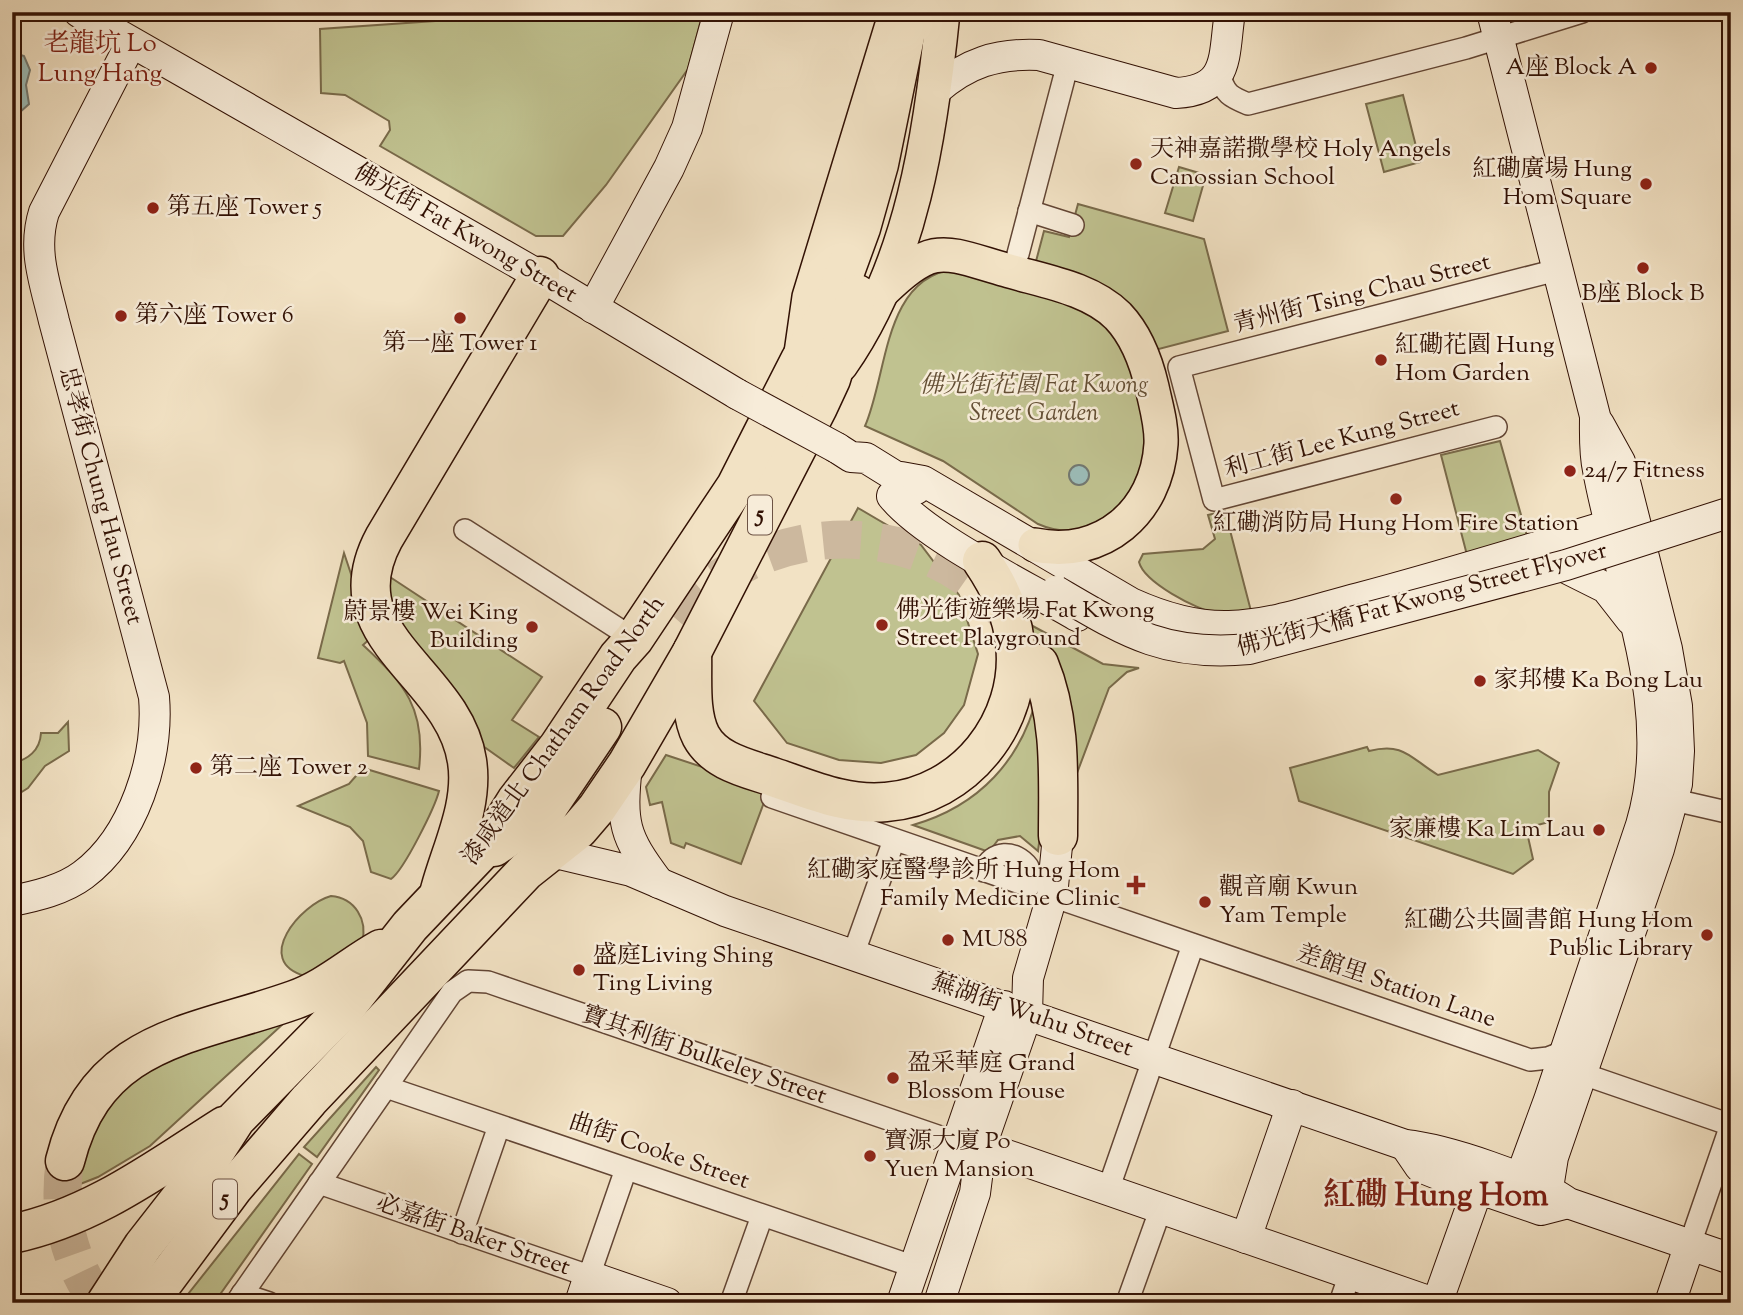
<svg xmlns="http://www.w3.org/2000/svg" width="1743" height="1315" viewBox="0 0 1743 1315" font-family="'Sorts Mill Goudy','Noto Serif TC',serif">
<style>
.green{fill:#c0c290;stroke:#796a4a;stroke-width:2}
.water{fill:#9cbdb9;stroke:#727871;stroke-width:2}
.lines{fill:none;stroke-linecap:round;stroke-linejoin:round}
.highway-tunnel{stroke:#ccb89e;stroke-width:38;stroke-dasharray:38 19;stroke-linecap:butt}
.street-casing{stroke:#624534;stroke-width:24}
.secondary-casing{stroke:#321104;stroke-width:32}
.primary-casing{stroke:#321104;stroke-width:36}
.highway-casing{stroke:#321104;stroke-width:41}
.street{stroke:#f7ecd9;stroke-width:21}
.secondary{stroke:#f7ecd9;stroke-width:30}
.primary{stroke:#f2e2c4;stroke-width:33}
.highway{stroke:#f2e2c4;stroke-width:38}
.secondary-bridge-casing{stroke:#321104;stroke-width:32;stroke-linecap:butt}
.secondary-bridge{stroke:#f7ecd9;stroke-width:30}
.poi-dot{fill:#8f2418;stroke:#f7ecd9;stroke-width:2.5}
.labels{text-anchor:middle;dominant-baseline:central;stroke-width:5;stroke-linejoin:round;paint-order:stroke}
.shield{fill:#f7ecd9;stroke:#6d5344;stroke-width:2}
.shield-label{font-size:23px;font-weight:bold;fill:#321104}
.poi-label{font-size:24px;fill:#321104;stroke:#f7ecd9;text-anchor:start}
.street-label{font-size:24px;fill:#321104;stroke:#f7ecd9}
.park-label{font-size:24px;font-style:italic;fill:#644f35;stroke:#f7ecd9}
.neighbourhood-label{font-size:26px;fill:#7a1f14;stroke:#f7ecd9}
.district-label{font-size:32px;font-weight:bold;fill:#7a1f14;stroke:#f7ecd9}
</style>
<rect width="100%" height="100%" fill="#f2e2c4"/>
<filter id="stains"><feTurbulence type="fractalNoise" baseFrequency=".00286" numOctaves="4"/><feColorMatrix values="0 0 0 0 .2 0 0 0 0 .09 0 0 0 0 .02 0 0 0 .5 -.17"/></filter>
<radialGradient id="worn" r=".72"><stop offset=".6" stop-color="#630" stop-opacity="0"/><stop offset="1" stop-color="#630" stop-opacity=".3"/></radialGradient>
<g class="green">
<polygon points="508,12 703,12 688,69 606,185 563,236 536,236 380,146 390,130 389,121 345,95 321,93 320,29 507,16"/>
<polygon points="1403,95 1420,162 1384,172 1366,104"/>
<polygon points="1179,167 1206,175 1193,221 1165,213"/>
<polygon points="1078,204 1204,239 1228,331 1155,350 1035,265 1044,231 1069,237"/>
<path d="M954 269C995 282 1085 300 1112 330 1118 337 1125 349 1129 357 1134 368 1148 429 1147 440 1143 497 1097 550 1038 524L943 461 865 426C888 373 883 279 954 269Z"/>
<polygon points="1500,441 1527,536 1467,555 1441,455"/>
<polygon points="858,508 921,545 959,595 978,654 964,705 944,733 916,755 881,763 839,760 787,743 754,701"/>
<path d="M1225 511 1251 611C1240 612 1227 615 1217 613 1196 610 1144 582 1139 562L1143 554 1203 549 1215 539 1208 515Z"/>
<path d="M344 553 372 637 363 645C405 684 426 709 419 769L368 756 367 723 344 661 340 663 318 658Z"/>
<polygon points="390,577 542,677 512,720 539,737 514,768 466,734 400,643 385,585"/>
<polygon points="1029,624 1103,664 1139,668 1127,672 1109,688 1068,797 1033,666"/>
<path d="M1038 693 1041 828 1038 851 1020 836 998 840 989 852 913 825C979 806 1022 760 1038 693Z"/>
<path d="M68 722 69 751 45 766 28 788 12 798V764C28 759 40 751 41 733H58Z"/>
<path d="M1367 747 1369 751C1404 742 1410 758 1438 775L1538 750 1559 763 1549 792V822L1526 828 1533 859 1513 874 1299 801 1290 768Z"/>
<polygon points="666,755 769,789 741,864 686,843 684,848 671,843 662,802 650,805 646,787"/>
<path d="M363 768 439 791C435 807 404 870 391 879L371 872 363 841 350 827 298 806 349 784Z"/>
<path d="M331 896C355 898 368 920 362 942L305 976C252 961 301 904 331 896Z"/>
<polygon points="296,1012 150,1146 98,1177 55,1194 59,1165 128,1073"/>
<polygon points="376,1067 379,1070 317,1157 304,1147"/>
<polygon points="299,1154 312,1164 214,1303 181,1303"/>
</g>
<g class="water">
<polygon points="12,52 24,56 30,70 26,85 29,104 19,113 12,112"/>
<circle cx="1079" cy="475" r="10"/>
</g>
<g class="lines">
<g class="highway-tunnel">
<path d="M675 618C763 516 923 511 1010 618"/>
<path d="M65 1161C57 1213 68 1260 99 1303"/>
</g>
<g class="street-casing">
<g id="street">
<path d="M1220 75C1224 94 1231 97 1248 104L1466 48 1582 12"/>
<polyline points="1029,211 1073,225"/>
<polyline points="1018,254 1068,63"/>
<polyline points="1496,427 1214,500 1179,367 1557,270"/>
<polyline points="465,530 634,639"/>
<path d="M772 797 1029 886 1028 867C1015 850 992 850 984 871"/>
<polyline points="1661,797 1731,813"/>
<polyline points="1052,896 1530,1060 1548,1058 1566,1051"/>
<polyline points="853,955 894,840"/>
<polyline points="1583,1074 1731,1125"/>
<polyline points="386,1087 915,1267"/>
<polyline points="319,1183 589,1276 626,1169"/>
<polyline points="1108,1190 1193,945"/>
<polyline points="462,1233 499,1126"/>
<polyline points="1690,1244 1731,1125"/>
<polyline points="242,1294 269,1303"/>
<polyline points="236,1303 452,992 468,981 488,982 958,1143"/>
<polyline points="731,1303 762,1216"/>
<polyline points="1127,1303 1161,1208"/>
<polyline points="1340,1303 1350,1274"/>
</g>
</g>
<g class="secondary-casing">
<g id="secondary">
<polyline points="79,12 549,281 737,394"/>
<path d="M1492 12 1595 416C1595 434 1594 452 1598 470 1619 587 1677 705 1641 825L1549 1100 1520 1179"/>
<path d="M936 90C967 63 997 53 1039 55L1176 93C1231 90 1223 56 1230 12"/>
<polyline points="593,308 669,168 687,128 719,12"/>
<polyline points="837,448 851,457 866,458 916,489"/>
<path d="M901 477 923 481 1131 603C1162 617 1194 627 1229 626 1273 625 1316 609 1359 598 1450 574 1539 546 1630 519"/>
<path d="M892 496C925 537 1028 587 1077 616"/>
<polyline points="1568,569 1606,588 1631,620"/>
<path d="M627 764C621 824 623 835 659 883"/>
<path d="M551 852 631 871 725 911 1405 1145C1445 1149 1536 1179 1568 1203L1731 1259"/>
<path d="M12 901C36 896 63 890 83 875 134 837 159 758 154 697L54 321C45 283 32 250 44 212L131 43"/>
<polyline points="1405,1145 1420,1167 1445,1177 1541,1210 1568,1203"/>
<polyline points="981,1146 1434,1303"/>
<polyline points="1548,1188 1553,1157 1659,849 1677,784 1679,751 1677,706 1667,649 1620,462 1599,424"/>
<polyline points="1246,1238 1292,1105"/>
<polyline points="580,1303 589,1276 667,1303"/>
<polyline points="902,1303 1004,1006"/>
<polyline points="939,1303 975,1193 981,1146 1027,1014 1028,978 1052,896 1058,836"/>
<polyline points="1437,1303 1478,1188"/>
<polyline points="1670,1303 1690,1244"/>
</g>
</g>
<g class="primary-casing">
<g id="primary">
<path d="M883 291C934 241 943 252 1006 270 1043 281 1090 288 1118 316 1137 336 1146 361 1152 387 1156 406 1162 425 1161 444 1157 512 1102 559 1035 545"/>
<polyline points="801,353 809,297 891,28"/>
<path d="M841 365C912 264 931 133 943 12"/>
</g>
</g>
<g class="highway-casing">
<g id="highway">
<path d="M692 652C693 678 689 713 701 736 715 762 747 768 773 777 809 789 846 806 886 802 964 796 1024 722 1015 643 1012 612 999 586 982 561"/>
<path d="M1039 664C1062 719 1058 777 1058 836"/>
<polyline points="494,847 544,813 602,727"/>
<path d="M440 890C451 849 474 805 467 761 454 672 330 638 384 538L540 276"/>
<path d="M65 1161C96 1037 193 1036 294 1000 326 989 352 965 381 949"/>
<path d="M12 1234C93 1217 156 1169 224 1126"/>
<polyline points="106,1303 143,1246 207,1164 236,1119 347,1006 410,926 491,841 516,801 558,747 618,657 634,639 736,486 800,360 834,302 861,228 879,164 910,12"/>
<polyline points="148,1303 234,1187 309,1100 526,871 579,829 597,808 627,764 692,652 818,407 831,379 857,294"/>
</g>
</g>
<use href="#street" class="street"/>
<use href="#secondary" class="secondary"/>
<use href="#primary" class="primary"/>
<use href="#highway" class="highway"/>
<g class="secondary-bridge-casing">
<g id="secondary-bridge">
<polyline points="737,394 837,448"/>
<path d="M1056 591C1126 632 1164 657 1249 649L1566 565 1731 512"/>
</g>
</g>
<use href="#secondary-bridge" class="secondary-bridge"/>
</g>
<g class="poi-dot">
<circle cx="1651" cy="68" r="7"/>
<circle cx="1136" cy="164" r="7"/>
<circle cx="1646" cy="184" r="7"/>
<circle cx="153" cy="208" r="7"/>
<circle cx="1643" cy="268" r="7"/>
<circle cx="121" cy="316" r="7"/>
<circle cx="460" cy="318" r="7"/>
<circle cx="1381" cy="360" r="7"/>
<circle cx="1570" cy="471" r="7"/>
<circle cx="1396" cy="499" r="7"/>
<circle cx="882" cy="625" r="7"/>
<circle cx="532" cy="627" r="7"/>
<circle cx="1480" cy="681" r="7"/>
<circle cx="196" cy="768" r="7"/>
<circle cx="1599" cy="830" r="7"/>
<path d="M1132.5 874.5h7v7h7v7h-7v7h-7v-7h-7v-7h7z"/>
<circle cx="1205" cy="902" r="7"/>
<circle cx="1707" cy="935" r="7"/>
<circle cx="948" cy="940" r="7"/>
<circle cx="579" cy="970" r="7"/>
<circle cx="893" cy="1078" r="7"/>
<circle cx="870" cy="1156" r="7"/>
</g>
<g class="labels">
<g class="shield">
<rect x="748" y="495.5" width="24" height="39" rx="5"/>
<rect x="213" y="1179.5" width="24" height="39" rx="5"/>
</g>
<g class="shield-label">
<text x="760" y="515">5</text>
<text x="225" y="1199">5</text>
</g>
<g class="poi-label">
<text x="1637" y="68" text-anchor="end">A座 Block A</text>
<text x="1150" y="150">天神嘉諾撒學校 Holy Angels<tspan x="1150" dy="28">Canossian School</tspan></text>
<text x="1632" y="170" text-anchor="end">紅磡廣場 Hung<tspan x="1632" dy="28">Hom Square</tspan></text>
<text x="167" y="208">第五座 Tower 5</text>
<text x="1643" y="294" text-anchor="middle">B座 Block B</text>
<text x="135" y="316">第六座 Tower 6</text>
<text x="460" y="344" text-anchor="middle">第一座 Tower 1</text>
<text x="1395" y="346">紅磡花園 Hung<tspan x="1395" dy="28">Hom Garden</tspan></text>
<text x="1584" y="471">24/7 Fitness</text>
<text x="1396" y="524" text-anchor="middle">紅磡消防局 Hung Hom Fire Station</text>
<text x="896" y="611">佛光街遊樂場 Fat Kwong<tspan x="896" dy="28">Street Playground</tspan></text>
<text x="518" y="613" text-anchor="end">蔚景樓 Wei King<tspan x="518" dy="28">Building</tspan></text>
<text x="1494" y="681">家邦樓 Ka Bong Lau</text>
<text x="210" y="768">第二座 Tower 2</text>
<text x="1585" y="830" text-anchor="end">家廉樓 Ka Lim Lau</text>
<text x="1120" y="871" text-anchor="end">紅磡家庭醫學診所 Hung Hom<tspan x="1120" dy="28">Family Medicine Clinic</tspan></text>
<text x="1219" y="888">觀音廟 Kwun<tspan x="1219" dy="28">Yam Temple</tspan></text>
<text x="1693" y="921" text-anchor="end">紅磡公共圖書館 Hung Hom<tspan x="1693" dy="28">Public Library</tspan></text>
<text x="962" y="940">MU88</text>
<text x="593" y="956">盛庭Living Shing<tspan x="593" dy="28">Ting Living</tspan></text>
<text x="907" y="1064">盈采華庭 Grand<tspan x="907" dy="28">Blossom House</tspan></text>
<text x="884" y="1142">寶源大廈 Po<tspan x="884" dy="28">Yuen Mansion</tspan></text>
</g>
<g class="street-label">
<text transform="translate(465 234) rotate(30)">佛光街 Fat Kwong Street</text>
<text transform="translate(1362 294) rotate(-14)">青州街 Tsing Chau Street</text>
<text transform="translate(1342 440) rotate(-15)">利工街 Lee Kung Street</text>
<text transform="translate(100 496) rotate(75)">忠孝街 Chung Hau Street</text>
<text transform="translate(1422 600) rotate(-15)">佛光街天橋 Fat Kwong Street Flyover</text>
<text transform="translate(564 731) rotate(-54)">漆咸道北 Chatham Road North</text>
<text transform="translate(1396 987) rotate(19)">差館里 Station Lane</text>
<text transform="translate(1032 1016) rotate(19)">蕪湖街 Wuhu Street</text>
<text transform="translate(704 1056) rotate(19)">寶其利街 Bulkeley Street</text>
<text transform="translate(659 1152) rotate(19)">曲街 Cooke Street</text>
<text transform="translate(473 1236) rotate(19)">必嘉街 Baker Street</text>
</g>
<g class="park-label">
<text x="1034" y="386">佛光街花園 Fat Kwong<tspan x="1034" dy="28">Street Garden</tspan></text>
</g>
<g class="neighbourhood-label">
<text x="100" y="44">老龍坑 Lo<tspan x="100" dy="30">Lung Hang</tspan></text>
</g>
<g class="district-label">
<text x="1436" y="1197">紅磡 Hung Hom</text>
</g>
</g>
<rect width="1743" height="1315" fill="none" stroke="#f2e2c4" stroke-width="42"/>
<rect x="14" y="14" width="1715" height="1287" fill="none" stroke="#321104" stroke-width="3.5"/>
<rect x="21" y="21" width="1701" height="1273" fill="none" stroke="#321104" stroke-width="2"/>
<rect width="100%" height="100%" filter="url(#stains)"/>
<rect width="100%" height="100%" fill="url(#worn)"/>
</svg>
